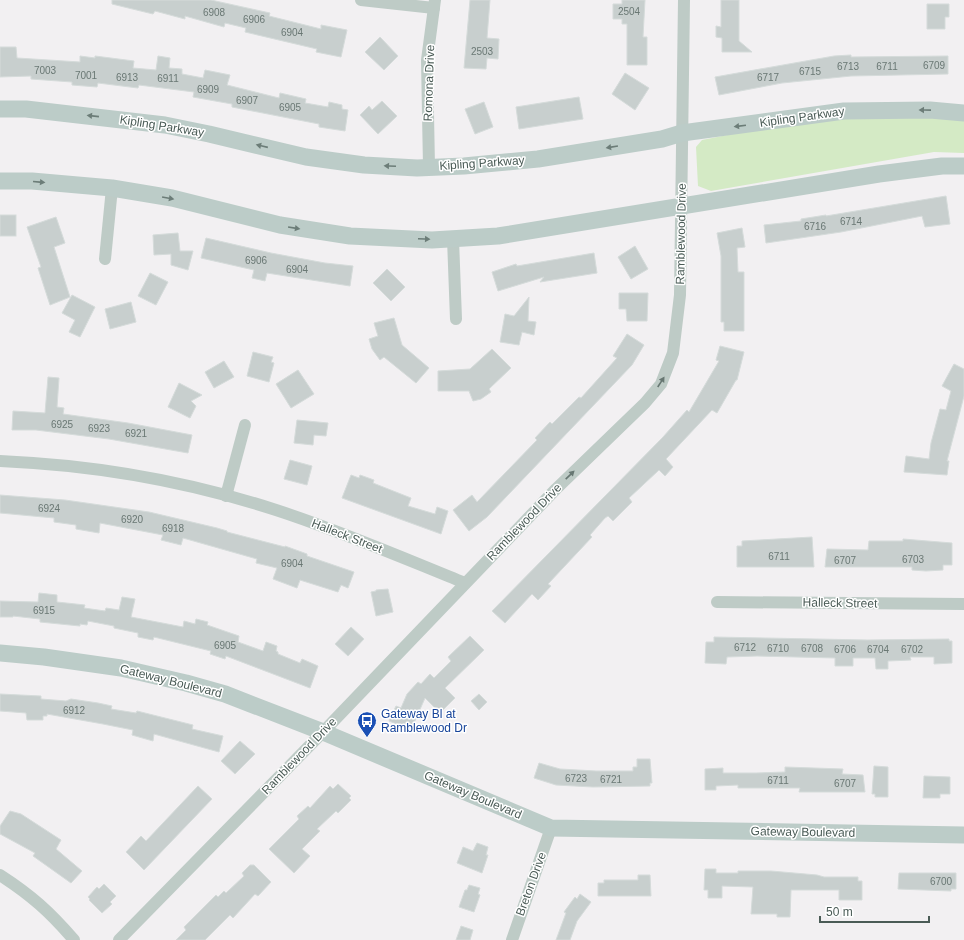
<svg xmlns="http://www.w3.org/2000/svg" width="964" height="940" viewBox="0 0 964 940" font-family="Arial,sans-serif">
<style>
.green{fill:#d4eac5}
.building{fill:#c8cfce;stroke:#d5dbda}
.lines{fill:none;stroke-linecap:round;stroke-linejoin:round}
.street{stroke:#becbc6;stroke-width:12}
.secondary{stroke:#bcccc8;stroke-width:17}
.oneway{fill:#6c7d78}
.oneway2{fill:#677772}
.labels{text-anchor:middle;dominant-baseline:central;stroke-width:3;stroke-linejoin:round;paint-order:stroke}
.number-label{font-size:10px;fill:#6a7874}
.street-label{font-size:12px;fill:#4a5b56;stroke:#fff}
.transit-label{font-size:12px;fill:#164399;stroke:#fff;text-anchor:start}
</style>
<rect width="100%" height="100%" fill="#f2f0f2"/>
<polygon class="green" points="845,117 964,118 964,153 934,152 711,191 698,186 696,147 702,140 768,127"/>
<g class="building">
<polygon points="112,0 211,0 270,13 269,16 321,29 321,25 347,30 341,57 316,52 317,49 245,32 246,28 225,23 224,27 185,16 185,19 155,11 153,14 112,4"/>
<polygon points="470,0 490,0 487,38 499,39 498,59 487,58 486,69 464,68"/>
<polygon points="622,0 645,0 643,37 647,37 647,65 627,65 627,24 622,24 622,19 613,19 613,4 622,4"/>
<polygon points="721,0 739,0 739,41 752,52 722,52 722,38 716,37 716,26 721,27"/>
<polygon points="927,4 949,4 949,17 945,17 945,29 927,29"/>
<polygon points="380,37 398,56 384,70 365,52"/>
<polygon points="0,47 16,47 17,58 80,62 80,56 95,58 95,56 134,61 133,68 156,70 158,56 170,58 169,68 182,69 182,74 203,78 205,70 230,75 227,85 279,98 280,93 306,99 305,103 328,107 329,102 342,105 342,109 348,110 345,131 319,127 319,124 232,107 232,104 193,97 194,92 139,85 138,88 98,83 97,87 72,85 72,82 31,79 31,76 0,77"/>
<polygon points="851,55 851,57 948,56 948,74 851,76 782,83 719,95 715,77 834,56"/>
<polygon points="625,73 649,88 635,110 612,94"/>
<polygon points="579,97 583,119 519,129 516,107"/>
<polygon points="382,101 397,116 378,134 360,115 369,106 372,110"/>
<polygon points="484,102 493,127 475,134 465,109"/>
<polygon points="946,196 950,224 925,227 922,216 841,232 766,243 764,225 801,221 801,219 826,215 826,216"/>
<rect x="0" y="215" width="16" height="21"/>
<polygon points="56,217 65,243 54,247 70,297 50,305 38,268 41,267 27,227"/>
<polygon points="742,228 745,247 737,248 738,272 744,272 744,331 724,331 724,322 721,322 721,256 717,233"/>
<polygon points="178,233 180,251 193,251 188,270 171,265 171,254 154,255 153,235"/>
<polygon points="206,238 271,253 325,263 353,266 350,286 267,273 265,281 252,278 254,270 201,258"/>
<polygon points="635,246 648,269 631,279 618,257"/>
<polygon points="594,253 597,273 540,282 544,277 498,291 492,272 516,264 517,266"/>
<polygon points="387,269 405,287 391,301 373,283"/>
<polygon points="150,273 168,282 156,305 138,296"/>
<polygon points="619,293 648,293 647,321 627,321 626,309 619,309"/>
<polygon points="72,295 95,307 80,337 69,332 75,320 62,313"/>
<polygon points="529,297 528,321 536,322 534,335 522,332 519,345 500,342 505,314 514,316"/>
<polygon points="131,302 136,322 110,329 105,309"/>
<polygon points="394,318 402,345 429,368 416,383 384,357 380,360 372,349 369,339 378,336 374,323"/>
<polygon points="627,334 644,345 632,365 487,517 469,531 453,510 472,495 477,502 537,440 535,438 550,422 552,424 579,397 581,398 617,358 613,356"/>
<polygon points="720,346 744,352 737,380 736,380 717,413 712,410 666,459 673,467 665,476 659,470 629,498 632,502 613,521 608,516 605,518 590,535 592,537 548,584 551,586 538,600 532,594 505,623 492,611 663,437 687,410 689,412 719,361 716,360"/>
<polygon points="492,349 511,368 489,389 491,392 481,399 473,401 469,391 438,391 438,371 470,369"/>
<polygon points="253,352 273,357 271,362 274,363 269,382 247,376"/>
<polygon points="224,361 234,377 214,388 205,372"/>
<polygon points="954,364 964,369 964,396 947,461 949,461 947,475 904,472 906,456 929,459 931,443 940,409 946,410 951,391 942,386"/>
<polygon points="298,370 314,394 291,408 276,384"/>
<polygon points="48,377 59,378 57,407 64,408 63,414 128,423 192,435 188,453 109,439 36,430 12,430 13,411 45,413"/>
<polygon points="179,383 202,395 191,401 196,406 190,418 168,407"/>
<polygon points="297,420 328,423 326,436 314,435 313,445 294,443"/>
<polygon points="290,460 312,466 307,485 284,479"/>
<polygon points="351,475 359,478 360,475 374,480 373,483 411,498 408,506 435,514 437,507 448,511 441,534 342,498"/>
<polygon points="0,495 65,500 149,512 217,528 227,531 227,532 285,547 285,546 307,554 307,556 354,572 348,588 341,585 338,592 300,580 297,588 273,579 277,568 256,563 257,559 183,538 181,545 161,540 163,535 100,523 99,533 76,529 76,525 54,522 54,518 0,513"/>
<polygon points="812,537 814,567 737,567 737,546 742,546 742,541"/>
<polygon points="903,539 952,543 952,565 943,565 943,570 926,571 912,570 912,567 825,567 827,549 868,550 869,541 903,541"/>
<polygon points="388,589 393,612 376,616 371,592 376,591 376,590"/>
<polygon points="39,593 57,595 57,602 85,605 84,608 105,611 106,608 119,610 122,597 135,599 131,617 183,627 184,621 195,624 196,619 208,622 207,625 239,636 238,642 263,651 266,642 277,646 276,651 278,652 278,654 300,663 302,659 318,666 310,688 226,656 225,659 210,654 211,651 154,637 153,640 138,637 138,633 114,628 114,626 88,621 87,625 80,624 80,626 40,622 40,619 13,616 13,617 0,617 0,601 38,602"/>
<polygon points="351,627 364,639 348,656 335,644"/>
<polygon points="470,636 484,650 445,688 455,698 440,713 425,698 411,730 389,721 396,706 401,708 407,694 418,682 421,684 430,674 434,678 451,661 448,657"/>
<polygon points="714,637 868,640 949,639 949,641 952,641 952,663 934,664 934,657 910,657 911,660 888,661 888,669 876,669 875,658 853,658 853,666 835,666 835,658 757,656 727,657 726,664 705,663 706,642 714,642"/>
<polygon points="0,694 41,696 41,699 66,701 71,699 98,703 112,706 111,709 136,713 137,711 193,725 192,729 223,736 219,752 154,734 153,741 132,735 133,730 103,724 47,714 47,716 43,716 43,720 27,720 26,713 0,711"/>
<polygon points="479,694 487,702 479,710 471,701"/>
<polygon points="240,741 255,754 235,774 221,761"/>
<polygon points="637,759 650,759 652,783 650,783 650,786 593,787 556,785 534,778 539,763 560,769 596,771 633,771 633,767 637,767"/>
<polygon points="874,766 888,767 888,797 875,797 875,794 872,794"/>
<polygon points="785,767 843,769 842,774 863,775 865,792 799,792 800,788 738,788 738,785 716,786 716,790 705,790 705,769 723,768 723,773 756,773 785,772"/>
<polygon points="924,776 950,777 950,794 940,794 940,798 923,798"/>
<polygon points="338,784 351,796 349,798 351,800 338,813 336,811 317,829 320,831 302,849 310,856 294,873 269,849 299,819 297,816 308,806 310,808 330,786 333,789"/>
<polygon points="198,786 212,799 144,870 126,852 141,836 146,841"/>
<polygon points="10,811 21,814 61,840 56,849 82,871 71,883 33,856 35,853 0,834 0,826"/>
<polygon points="477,843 488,847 486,855 488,855 482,873 457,863 463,847 473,851"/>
<polygon points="250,865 254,865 271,882 258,896 255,894 233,918 230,915 205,940 176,940 186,930 184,927 216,895 218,897 224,891 226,893 244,876 242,873"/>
<polygon points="705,869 716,869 716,873 738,873 738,871 771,871 817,875 824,877 858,877 858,881 862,881 862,900 839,900 839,890 791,890 790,917 777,917 777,914 751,914 753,887 722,886 722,898 708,898 708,890 704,890"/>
<polygon points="899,873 956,873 956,889 951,889 951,891 898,889"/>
<polygon points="638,875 650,875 651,896 598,896 598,883 604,883 604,880 638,880"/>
<polygon points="104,884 116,896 110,902 112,904 102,913 89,900 90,899 88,897 97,887 99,889"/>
<polygon points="469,885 480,888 478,894 480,895 474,912 459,907 465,890 467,890"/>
<polygon points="580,894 591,902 577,921 570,940 556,940 566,913 564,912 575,897 577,899"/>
<polygon points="461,926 473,930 470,940 456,940"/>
</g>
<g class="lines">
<g class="street">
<polyline points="361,0 434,8"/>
<polyline points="429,167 427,60 435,0"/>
<polyline points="453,239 456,319"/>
<polyline points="105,259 112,188"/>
<path d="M0 461C94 465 187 481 276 510 341 531 403 558 465 583"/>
<polyline points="226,496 245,425"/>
<polyline points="717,602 964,604"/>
<path d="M0 875C31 895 50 912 74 940"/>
<polyline points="119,940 323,732 556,489 645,403 661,384 673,353 680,295 684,0"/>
<polyline points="512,940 551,828"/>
</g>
<g class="secondary">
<polyline points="0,109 26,109 165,125 209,134 306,157 364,165 417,168 464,166 538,159 662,139 682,133 844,111 930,110 964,113"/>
<polyline points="0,181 32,181 112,188 172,198 280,225 350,236 432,240 498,236 879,174 942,166 964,166"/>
<polyline points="0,653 44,657 121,668 186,683 225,694 323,732 551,828 964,835"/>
</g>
</g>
<defs><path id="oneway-solid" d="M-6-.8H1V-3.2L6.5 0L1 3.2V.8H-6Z"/></defs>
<g class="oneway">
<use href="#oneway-solid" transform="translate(925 110) rotate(-179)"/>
<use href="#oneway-solid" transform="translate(93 116) rotate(-174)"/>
<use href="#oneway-solid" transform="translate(740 126) rotate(173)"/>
<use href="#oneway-solid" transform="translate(262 146) rotate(-167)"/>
<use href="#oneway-solid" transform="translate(612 147) rotate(171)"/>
<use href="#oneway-solid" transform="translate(390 166) rotate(-177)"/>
<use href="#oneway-solid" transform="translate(39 182) rotate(5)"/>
<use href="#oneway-solid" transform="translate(168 198) rotate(10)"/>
<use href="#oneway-solid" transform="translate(294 228) rotate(9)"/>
<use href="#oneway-solid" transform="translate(424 239) rotate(2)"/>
</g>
<g class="oneway2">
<use href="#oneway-solid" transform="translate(661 382) rotate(-57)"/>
<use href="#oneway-solid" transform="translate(570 475) rotate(-44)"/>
</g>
<defs>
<g id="bus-pin" transform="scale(1)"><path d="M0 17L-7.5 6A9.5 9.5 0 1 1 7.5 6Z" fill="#1a4fb4" stroke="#fff"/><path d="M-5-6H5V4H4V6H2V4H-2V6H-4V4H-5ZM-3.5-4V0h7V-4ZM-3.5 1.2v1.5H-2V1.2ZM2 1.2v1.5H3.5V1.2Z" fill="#fff"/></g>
</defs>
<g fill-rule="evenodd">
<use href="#bus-pin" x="367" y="721"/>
</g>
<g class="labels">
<g class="number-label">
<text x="629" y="11">2504</text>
<text x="214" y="12">6908</text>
<text x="254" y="19">6906</text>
<text x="292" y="32">6904</text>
<text x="482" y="51">2503</text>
<text x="934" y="65">6709</text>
<text x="848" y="66">6713</text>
<text x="887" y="66">6711</text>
<text x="45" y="70">7003</text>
<text x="810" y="71">6715</text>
<text x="86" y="75">7001</text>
<text x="127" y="77">6913</text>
<text x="768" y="77">6717</text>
<text x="168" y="78">6911</text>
<text x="208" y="89">6909</text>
<text x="247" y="100">6907</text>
<text x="290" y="107">6905</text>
<text x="851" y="221">6714</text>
<text x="815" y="226">6716</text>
<text x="256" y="260">6906</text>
<text x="297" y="269">6904</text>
<text x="62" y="424">6925</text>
<text x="99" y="428">6923</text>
<text x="136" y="433">6921</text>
<text x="49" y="508">6924</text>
<text x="132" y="519">6920</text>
<text x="173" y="528">6918</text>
<text x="779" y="556">6711</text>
<text x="913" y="559">6703</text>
<text x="845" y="560">6707</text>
<text x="292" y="563">6904</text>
<text x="44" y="610">6915</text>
<text x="225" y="645">6905</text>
<text x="745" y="647">6712</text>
<text x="778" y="648">6710</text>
<text x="812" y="648">6708</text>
<text x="845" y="649">6706</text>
<text x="878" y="649">6704</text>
<text x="912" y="649">6702</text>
<text x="74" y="710">6912</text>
<text x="576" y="778">6723</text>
<text x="611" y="779">6721</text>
<text x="778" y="780">6711</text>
<text x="845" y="783">6707</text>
<text x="941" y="881">6700</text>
</g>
<g class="street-label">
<text transform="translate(429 83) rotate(-88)">Romona Drive</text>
<text transform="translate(802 117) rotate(-8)">Kipling Parkway</text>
<text transform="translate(162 126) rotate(9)">Kipling Parkway</text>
<text transform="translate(482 163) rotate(-4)">Kipling Parkway</text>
<text transform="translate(681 234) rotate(-89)">Ramblewood Drive</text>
<text transform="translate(524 522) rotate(-46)">Ramblewood Drive</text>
<text transform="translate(347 536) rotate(21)">Halleck Street</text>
<text transform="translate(840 603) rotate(1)">Halleck Street</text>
<text transform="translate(171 681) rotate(14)">Gateway Boulevard</text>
<text transform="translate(299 756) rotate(-46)">Ramblewood Drive</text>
<text transform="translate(473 795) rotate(23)">Gateway Boulevard</text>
<text transform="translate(803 832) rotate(1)">Gateway Boulevard</text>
<text transform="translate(531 884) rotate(-70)">Breton Drive</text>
</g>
<g class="transit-label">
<text x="381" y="714">Gateway Bl at<tspan x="381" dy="14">Ramblewood Dr</tspan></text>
</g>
</g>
<path d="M820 916v6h109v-6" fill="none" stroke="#4a5b56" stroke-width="2"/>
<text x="826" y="916" font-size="12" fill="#4a5b56" stroke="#ffffff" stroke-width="3" paint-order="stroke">50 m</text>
</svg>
